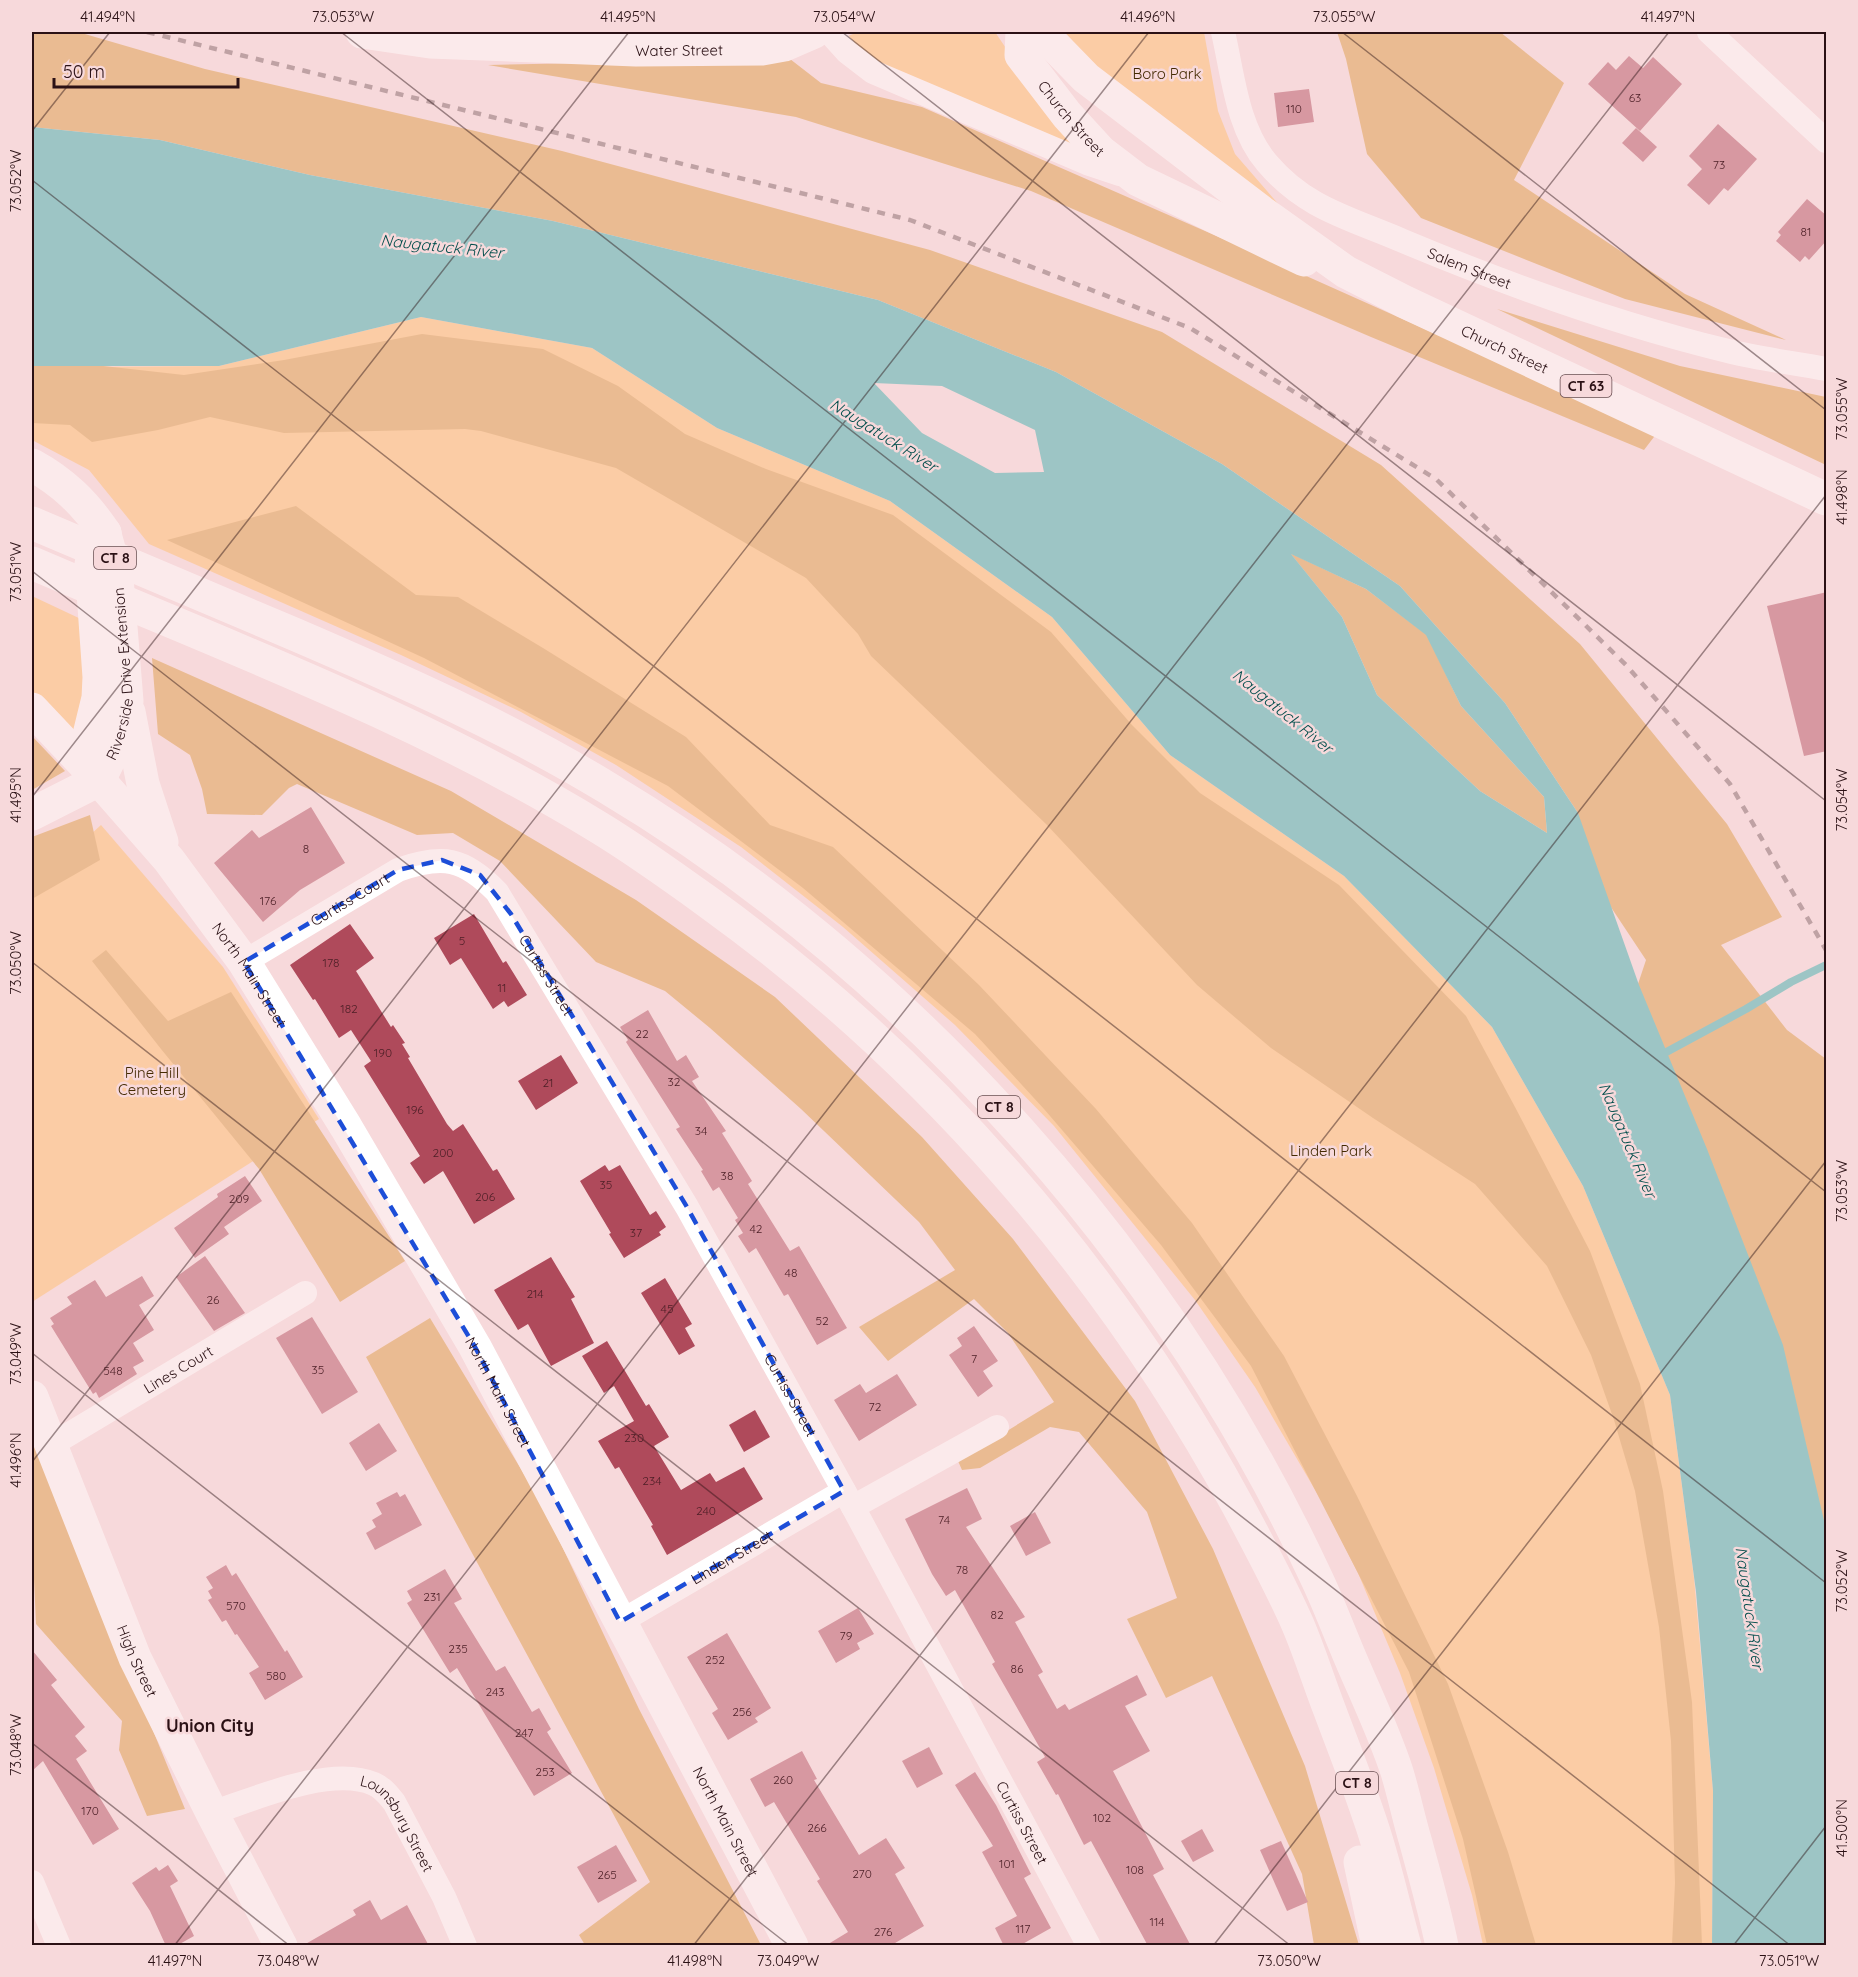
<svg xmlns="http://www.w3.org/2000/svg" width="1858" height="1977" viewBox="0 0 1858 1977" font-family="Quicksand,sans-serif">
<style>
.green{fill:#ffbc64}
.forest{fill:#da983a}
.water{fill:#30aeab;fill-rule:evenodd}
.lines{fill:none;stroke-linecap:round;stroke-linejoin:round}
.stream{stroke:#30aeab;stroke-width:8}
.building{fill:#af4a5b}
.street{stroke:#fff;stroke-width:24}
.secondary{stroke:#fff;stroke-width:33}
.primary{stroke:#fff;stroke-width:33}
.highway{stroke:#fff;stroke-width:33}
.rail{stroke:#7a5f62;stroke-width:4.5;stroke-dasharray:8 8;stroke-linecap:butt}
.marked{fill:none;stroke:#1d4ed8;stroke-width:4.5;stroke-dasharray:12 8;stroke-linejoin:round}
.ticks{fill:none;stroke:#2b1115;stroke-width:1.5;stroke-opacity:0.45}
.labels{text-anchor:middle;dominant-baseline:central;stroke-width:5;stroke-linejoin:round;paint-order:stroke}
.number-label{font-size:12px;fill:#4c1f26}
.shield{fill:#f7d9db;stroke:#684d50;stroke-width:1.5}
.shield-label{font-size:14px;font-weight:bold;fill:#2b1115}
.street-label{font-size:15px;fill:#2b1115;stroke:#f7d9db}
.park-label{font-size:15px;fill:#442a02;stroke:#f7d9db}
.water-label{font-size:16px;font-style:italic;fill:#044f4d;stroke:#f7d9db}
.quarter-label{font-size:18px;font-weight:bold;fill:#2b1115;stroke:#f7d9db}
.neatline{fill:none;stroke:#2b1115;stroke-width:2}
.ticks-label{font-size:15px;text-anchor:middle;fill:#2b1115}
</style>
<rect width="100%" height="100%" fill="#f7d9db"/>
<g class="green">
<polygon points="858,32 995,32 1041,100 1085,151 862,56 843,38"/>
<polygon points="1064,32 1204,32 1218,111 1235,154 1280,206 1096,67"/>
<polygon points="421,317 592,348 717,428 890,501 1052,617 1170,755 1344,876 1492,1027 1583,1186 1670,1395 1694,1578 1713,1791 1712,1945 1483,1945 1472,1895 1434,1768 1400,1673 1358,1573 1321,1500 1255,1387 1195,1300 1054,1126 955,1025 843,927 741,847 616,765 521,712 401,655 149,544 89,470 32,440 32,405 66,367 219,366"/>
<polygon points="32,596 83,620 91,676 73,733 32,691"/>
<polygon points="101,825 223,967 319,1119 32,1302 32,888"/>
</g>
<g class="forest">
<polygon points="32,32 78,32 205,69 562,151 930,250 1162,332 1381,465 1580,644 1727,824 1782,917 1721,945 1787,1030 1826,1059 1826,1546 1626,1020 1646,960 1585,868 1578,813 1505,703 1400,586 1222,464 1056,372 878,300 553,221 310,175 160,140 32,127"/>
<polygon points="1337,32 1500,32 1564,83 1514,180 1685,294 1786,340 1625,299 1421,218 1367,154 1346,59"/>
<polygon points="790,59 821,83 922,107 1237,245 1657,433 1644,450 1371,337 1031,191 796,117 488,65"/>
<polygon points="1497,309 1680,366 1826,397 1826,465"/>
<polygon points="422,334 543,349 618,386 685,434 766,469 893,515 1051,632 1132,725 1200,793 1339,885 1466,1016 1515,1107 1590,1251 1640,1384 1663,1491 1692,1702 1702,1945 1672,1945 1675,1883 1671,1741 1659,1627 1635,1491 1614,1420 1591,1355 1547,1266 1475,1184 1373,1118 1271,1048 1197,985 1046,824 871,656 858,634 806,578 616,468 481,431 465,429 284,433 210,417 158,430 92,442 70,425 32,423 32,358 184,375 284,360"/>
<polygon points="296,506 416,595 458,597 543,648 686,737 770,825 833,847 979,985 1096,1109 1192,1223 1284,1356 1357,1496 1448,1684 1508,1852 1536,1945 1487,1945 1463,1839 1409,1672 1251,1366 1161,1245 1044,1109 975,1034 803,888 668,786 424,658 167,540"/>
<polygon points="1290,553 1366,589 1427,635 1461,706 1544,797 1547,833 1480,791 1377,695 1342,617"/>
<polygon points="152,658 451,791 636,900 775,997 922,1137 1013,1239 1135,1401 1213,1549 1305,1766 1359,1945 1314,1945 1302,1874 1212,1676 1166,1698 1127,1619 1177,1598 1147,1512 1079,1432 1050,1427 980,1468 962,1470 958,1461 1054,1402 1008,1333 974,1299 888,1361 859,1327 955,1270 919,1222 801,1109 710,1028 665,991 596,962 500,861 453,833 417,835 297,784 289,788 262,815 207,814 202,789 190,755 158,734"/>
<polygon points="32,736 65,771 32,790"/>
<polygon points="90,815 100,860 32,899 32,837"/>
<polygon points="106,950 168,1021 231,992 405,1261 340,1302 259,1169 161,1049 92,961"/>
<polygon points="430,1318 542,1504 639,1709 761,1945 585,1945 579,1935 650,1882 366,1357"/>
<polygon points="32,1419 143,1706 185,1809 147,1816 119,1750 122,1721 36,1624 34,1579 32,1573"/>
</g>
<path class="water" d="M32 127 160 140 310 175 553 221 878 300 1056 372 1222 464 1400 586 1505 703 1578 813 1639 985 1707 1149 1783 1345 1826 1529V1945H1712L1713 1791 1696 1592 1670 1395 1583 1186 1492 1027 1344 876 1170 755 1052 617 890 501 717 428 592 348 421 317 219 366H32ZM874 383 942 386 1035 430 1044 472 995 473 922 433ZM1291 554 1366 589 1426 635 1461 706 1544 797 1547 833 1480 791 1377 695 1342 617Z"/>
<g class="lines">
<polyline class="stream" points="1659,1056 1746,1009 1791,982 1826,965"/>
</g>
<g class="building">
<polygon points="1629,56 1643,68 1653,57 1682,84 1640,131 1588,84 1608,62 1616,70"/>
<polygon points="1309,89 1314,122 1278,127 1274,93"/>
<polygon points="1718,124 1757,159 1728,191 1724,188 1709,205 1687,185 1702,169 1689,156"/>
<polygon points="1636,128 1657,147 1643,162 1622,143"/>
<polygon points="1807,199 1827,216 1827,240 1809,260 1805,256 1800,262 1776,241 1781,235 1778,232"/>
<polygon points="1827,592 1827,751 1804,756 1767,606"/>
<polygon points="311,807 345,863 300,890 263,922 214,863 252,830 259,838"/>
<polygon points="474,914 503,963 506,961 527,995 508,1007 504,1001 493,1009 461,958 450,965 434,938"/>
<polygon points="350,924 374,958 356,971 391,1027 393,1025 405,1043 402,1044 410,1057 408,1058 447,1124 453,1131 463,1124 493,1171 497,1169 515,1199 474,1224 443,1171 424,1184 410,1163 420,1156 364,1066 371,1061 351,1030 339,1038 315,999 313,1000 290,965"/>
<polygon points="648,1010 677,1061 686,1055 699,1077 692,1081 726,1131 722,1133 752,1181 748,1184 790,1251 799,1246 847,1328 817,1345 788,1294 784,1296 756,1248 749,1253 738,1236 743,1233 735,1220 738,1218 719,1187 713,1191 701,1171 703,1170 676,1129 680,1127 626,1042 628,1040 620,1027"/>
<polygon points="561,1055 578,1083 536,1110 518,1081"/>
<polygon points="605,1165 609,1171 620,1165 650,1215 656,1211 666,1227 659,1232 661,1235 624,1258 609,1234 611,1233 580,1181"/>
<polygon points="245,1176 262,1201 224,1227 229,1234 195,1258 174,1228 218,1197 217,1194"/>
<polygon points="205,1256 245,1313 214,1331 176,1277"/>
<polygon points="551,1257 575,1297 571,1299 594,1343 551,1366 528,1324 518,1330 494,1290"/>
<polygon points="142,1276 154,1296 139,1305 154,1330 133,1343 144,1361 133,1367 137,1374 99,1398 96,1392 93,1394 51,1326 54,1324 50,1318 72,1304 67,1297 95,1280 106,1297"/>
<polygon points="665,1278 692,1324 685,1328 695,1346 679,1355 641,1293"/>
<polygon points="312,1317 358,1392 322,1414 276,1338"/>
<polygon points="974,1326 998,1361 983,1371 993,1386 978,1397 949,1355 962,1346 957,1338"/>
<polygon points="607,1341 646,1406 649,1404 669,1437 654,1446 681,1490 710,1473 716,1482 744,1467 763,1499 667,1555 651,1526 653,1525 619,1467 615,1469 598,1441 634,1421 614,1386 604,1393 582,1356"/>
<polygon points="897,1374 917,1405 859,1441 834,1400 860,1384 866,1393"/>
<polygon points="755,1410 770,1437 744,1452 729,1425"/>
<polygon points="379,1423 397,1451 366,1471 349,1443"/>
<polygon points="967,1488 982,1519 966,1527 1025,1617 1015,1622 1043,1672 1038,1675 1057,1709 1065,1704 1069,1710 1137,1675 1147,1695 1125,1706 1150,1751 1113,1771 1164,1869 1153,1875 1191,1946 1148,1946 1091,1841 1084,1845 1058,1794 1056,1795 1037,1762 1045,1757 992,1664 995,1662 955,1590 946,1596 932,1574 905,1519"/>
<polygon points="397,1492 400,1497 405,1494 422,1525 375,1550 366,1533 376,1527 372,1520 382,1514 376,1503"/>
<polygon points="1035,1512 1051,1543 1026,1556 1010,1526"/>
<polygon points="226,1565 232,1576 236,1573 285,1652 287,1650 303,1677 265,1700 249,1673 259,1667 237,1634 235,1635 226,1620 222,1622 208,1600 212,1598 208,1591 213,1588 206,1577"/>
<polygon points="445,1569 462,1599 454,1603 496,1671 505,1666 532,1712 539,1708 551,1729 547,1732 572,1773 534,1796 457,1668 450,1673 407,1603 412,1600 407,1591"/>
<polygon points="858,1608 874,1634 857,1643 860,1649 836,1663 818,1631"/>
<polygon points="727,1633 771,1708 755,1718 758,1722 728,1740 712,1713 718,1709 687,1657"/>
<polygon points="32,1650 57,1680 51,1685 85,1727 75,1736 87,1751 76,1759 119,1829 93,1845 43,1761 32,1771"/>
<polygon points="929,1747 943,1774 917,1788 902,1761"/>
<polygon points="802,1751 817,1779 814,1780 859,1855 886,1838 905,1868 895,1874 924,1926 890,1946 825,1946 848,1932 817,1881 820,1879 774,1802 765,1807 750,1779"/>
<polygon points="975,1772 996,1805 1031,1874 1024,1878 1051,1928 1019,1946 1004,1946 995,1928 1017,1916 982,1852 993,1846 955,1785"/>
<polygon points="1202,1829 1214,1851 1193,1862 1181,1841"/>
<polygon points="1281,1841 1308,1902 1287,1911 1260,1850"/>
<polygon points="616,1845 637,1881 598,1903 577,1867"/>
<polygon points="168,1865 178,1881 170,1886 194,1936 176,1946 166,1946 150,1911 132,1883 156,1867 159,1871"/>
<polygon points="370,1900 381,1920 407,1905 429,1946 302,1946 356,1915 353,1910"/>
</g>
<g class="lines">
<g class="street">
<polyline points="829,32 847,52 873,72 1087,163 1120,174"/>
<path id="s1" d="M1223 32C1233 75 1237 128 1267 163 1306 209 1350 218 1403 241 1508 285 1617 324 1728 351 1760 359 1794 363 1826 369"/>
<polyline points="1709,32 1826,141"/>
<path id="s2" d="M244 962 398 870C443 854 464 858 497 892L687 1207 853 1507 1089 1946"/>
<path id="s3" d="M51 1445 305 1293"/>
<polyline points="853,1507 997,1427"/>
<path id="s4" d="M620 1622 844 1491"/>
<path id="s5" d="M212 1813C254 1799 331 1765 374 1784 383 1788 388 1795 394 1802L444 1897 465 1946"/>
<polyline points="32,1882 59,1946"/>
</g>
<g class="secondary">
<path id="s6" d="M362 32 430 42 636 50 762 49 784 45 814 32"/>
<path id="s7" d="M105 533 95 547 91 564 99 677 98 698 88 739V751L91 764 99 780 169 860 244 962 346 1127 475 1347 792 1946"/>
<polyline points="129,712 143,784 162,842"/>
<path id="s8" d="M99 780 114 750 121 728 127 701 117 578 105 534"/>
<polyline points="32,814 99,780"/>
<path id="s9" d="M32 1397 135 1658 212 1813 281 1946"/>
</g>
<g class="primary">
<path id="s10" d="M1022 32 1021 55 1067 115 1100 151 1138 180 1304 260"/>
<path id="s11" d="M1035 32 1049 40 1086 78 1263 213 1346 272 1405 302 1826 499"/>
</g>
<g class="highway">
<path d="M32 465C63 482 85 503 105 533"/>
<path d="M32 523C119 560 206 597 294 634 401 680 507 727 606 787 909 968 1167 1257 1316 1577 1328 1602 1338 1629 1349 1655 1365 1693 1384 1732 1397 1772 1404 1795 1409 1820 1416 1843 1425 1877 1435 1911 1442 1946"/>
<path d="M32 563C223 645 420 718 598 827 636 850 672 876 708 902 927 1060 1109 1268 1238 1506 1259 1545 1280 1584 1298 1625 1310 1653 1319 1683 1330 1711 1343 1746 1357 1781 1369 1817 1384 1859 1393 1903 1405 1946"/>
<polyline points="32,709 99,780"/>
<polyline points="1360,1862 1378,1946"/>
</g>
<polyline class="rail" points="147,32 910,220 1190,328 1436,479 1626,665 1730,784 1826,950"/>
</g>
<path d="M0 0H1858V1977H0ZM442 860 480 875 511 914 687 1207 844 1491 620 1622 475 1347 244 962 398 870Z" fill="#f7d9db" fill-opacity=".55" fill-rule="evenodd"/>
<path class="marked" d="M442 860 480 875 511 914 687 1207 844 1491 620 1622 475 1347 244 962 398 870Z"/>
<path class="ticks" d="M341 32 1826 1192M842 32 1826 801M1342 32 1826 410M32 131 110 32M32 180 1826 1583M32 571 1791 1946M32 797 629 32M32 962 1291 1946M32 1353 790 1946M32 1462 1149 32M32 1743 290 1946M174 1946 1669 32M693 1946 1826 495M1213 1946 1826 1161M1733 1946 1826 1826"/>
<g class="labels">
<g class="number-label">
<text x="1635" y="97">63</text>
<text x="1294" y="108">110</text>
<text x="1719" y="164">73</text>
<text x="1806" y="231">81</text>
<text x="306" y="848">8</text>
<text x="268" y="900">176</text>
<text x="462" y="940">5</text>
<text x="331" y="962">178</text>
<text x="502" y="987">11</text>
<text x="349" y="1008">182</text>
<text x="642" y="1033">22</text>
<text x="383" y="1052">190</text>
<text x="674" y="1081">32</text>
<text x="548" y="1082">21</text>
<text x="415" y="1109">196</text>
<text x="701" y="1130">34</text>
<text x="443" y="1152">200</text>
<text x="727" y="1175">38</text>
<text x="606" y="1184">35</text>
<text x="485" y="1196">206</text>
<text x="239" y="1198">209</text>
<text x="756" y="1228">42</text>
<text x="636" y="1232">37</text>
<text x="791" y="1272">48</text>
<text x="535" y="1293">214</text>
<text x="213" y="1299">26</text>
<text x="667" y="1308">45</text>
<text x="822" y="1320">52</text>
<text x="974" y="1358">7</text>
<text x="318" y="1369">35</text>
<text x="113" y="1370">548</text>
<text x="875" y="1406">72</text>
<text x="634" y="1437">230</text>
<text x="652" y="1480">234</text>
<text x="706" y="1510">240</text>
<text x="944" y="1519">74</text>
<text x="962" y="1569">78</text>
<text x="432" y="1596">231</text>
<text x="236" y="1605">570</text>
<text x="997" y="1614">82</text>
<text x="846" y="1635">79</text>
<text x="458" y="1648">235</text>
<text x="715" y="1659">252</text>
<text x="1017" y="1668">86</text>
<text x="276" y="1675">580</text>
<text x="495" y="1691">243</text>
<text x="742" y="1711">256</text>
<text x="524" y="1732">247</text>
<text x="545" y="1771">253</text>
<text x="783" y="1779">260</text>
<text x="90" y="1810">170</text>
<text x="1102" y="1817">102</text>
<text x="817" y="1827">266</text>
<text x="1007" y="1863">101</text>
<text x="1135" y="1869">108</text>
<text x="862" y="1873">270</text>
<text x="607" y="1874">265</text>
<text x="1157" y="1921">114</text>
<text x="1023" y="1928">117</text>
<text x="883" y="1931">276</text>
</g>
<g class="shield">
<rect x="1560.5" y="375" width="51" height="22" rx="4.5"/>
<rect x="94" y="547" width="42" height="22" rx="4.5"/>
<rect x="978" y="1096" width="42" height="22" rx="4.5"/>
<rect x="1336" y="1772" width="42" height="22" rx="4.5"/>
</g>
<g class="shield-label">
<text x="1586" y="386">CT 63</text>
<text x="115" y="558">CT 8</text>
<text x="999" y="1107">CT 8</text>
<text x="1357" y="1783">CT 8</text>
</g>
<g class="street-label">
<text stroke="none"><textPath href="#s6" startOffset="318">Water Street</textPath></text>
<text stroke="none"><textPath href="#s10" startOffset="104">Church Street</textPath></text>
<text stroke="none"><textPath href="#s1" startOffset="370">Salem Street</textPath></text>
<text stroke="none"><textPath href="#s11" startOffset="570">Church Street</textPath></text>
<text stroke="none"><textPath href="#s8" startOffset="111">Riverside Drive Extension</textPath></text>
<text stroke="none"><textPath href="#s2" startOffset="123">Curtiss Court</textPath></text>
<text stroke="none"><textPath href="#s2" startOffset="386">Curtiss Street</textPath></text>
<text stroke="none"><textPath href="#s7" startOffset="501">North Main Street</textPath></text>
<text stroke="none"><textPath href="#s3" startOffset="148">Lines Court</textPath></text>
<text stroke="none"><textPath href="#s7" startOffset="987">North Main Street</textPath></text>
<text stroke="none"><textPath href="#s2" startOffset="872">Curtiss Street</textPath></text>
<text stroke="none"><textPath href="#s4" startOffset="129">Linden Street</textPath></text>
<text stroke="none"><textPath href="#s9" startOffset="284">High Street</textPath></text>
<text stroke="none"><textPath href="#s2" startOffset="1358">Curtiss Street</textPath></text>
<text stroke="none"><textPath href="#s7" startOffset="1473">North Main Street</textPath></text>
<text stroke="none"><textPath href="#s5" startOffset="213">Lounsbury Street</textPath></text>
</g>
<g class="park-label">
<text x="1167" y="73">Boro Park</text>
<text x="152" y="1072">Pine Hill<tspan x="152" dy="17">Cemetery</tspan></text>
<text x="1331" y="1150">Linden Park</text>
</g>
<g class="water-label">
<text transform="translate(442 246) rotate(6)">Naugatuck River</text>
<text transform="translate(884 435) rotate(32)">Naugatuck River</text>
<text transform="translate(1283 711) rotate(39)">Naugatuck River</text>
<text transform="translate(1628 1140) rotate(67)">Naugatuck River</text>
<text transform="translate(1750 1608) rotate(82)">Naugatuck River</text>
</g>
<g class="quarter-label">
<text x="210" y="1725">Union City</text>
</g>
</g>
<rect width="1858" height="1977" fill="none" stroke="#f7d9db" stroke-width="66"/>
<path d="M54 78v9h184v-9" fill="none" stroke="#2b1115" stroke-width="3"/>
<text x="63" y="78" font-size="18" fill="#2b1115" stroke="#f7d9db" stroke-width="4.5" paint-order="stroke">50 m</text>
<rect x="33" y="33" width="1792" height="1911" class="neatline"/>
<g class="ticks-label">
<text x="108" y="22">41.494°N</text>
<text x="343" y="22">73.053°W</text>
<text x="628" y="22">41.495°N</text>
<text x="844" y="22">73.054°W</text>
<text x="1148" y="22">41.496°N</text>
<text x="1344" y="22">73.055°W</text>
<text x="1668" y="22">41.497°N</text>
<text transform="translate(16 181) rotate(-90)" y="5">73.052°W</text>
<text transform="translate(1842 409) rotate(-90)" y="5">73.055°W</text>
<text transform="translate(1842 497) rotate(-90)" y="5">41.498°N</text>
<text transform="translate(16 572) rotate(-90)" y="5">73.051°W</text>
<text transform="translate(16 795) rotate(-90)" y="5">41.495°N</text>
<text transform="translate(1842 800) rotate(-90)" y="5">73.054°W</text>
<text transform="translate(16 963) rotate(-90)" y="5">73.050°W</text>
<text transform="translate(1842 1191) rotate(-90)" y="5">73.053°W</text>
<text transform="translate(16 1354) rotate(-90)" y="5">73.049°W</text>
<text transform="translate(16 1460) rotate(-90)" y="5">41.496°N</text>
<text transform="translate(1842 1581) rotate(-90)" y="5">73.052°W</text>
<text transform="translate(16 1745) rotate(-90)" y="5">73.048°W</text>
<text transform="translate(1842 1828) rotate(-90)" y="5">41.500°N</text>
<text x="175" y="1966">41.497°N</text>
<text x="288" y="1966">73.048°W</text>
<text x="695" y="1966">41.498°N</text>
<text x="788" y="1966">73.049°W</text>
<text x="1289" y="1966">73.050°W</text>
<text x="1789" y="1966">73.051°W</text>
</g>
</svg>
